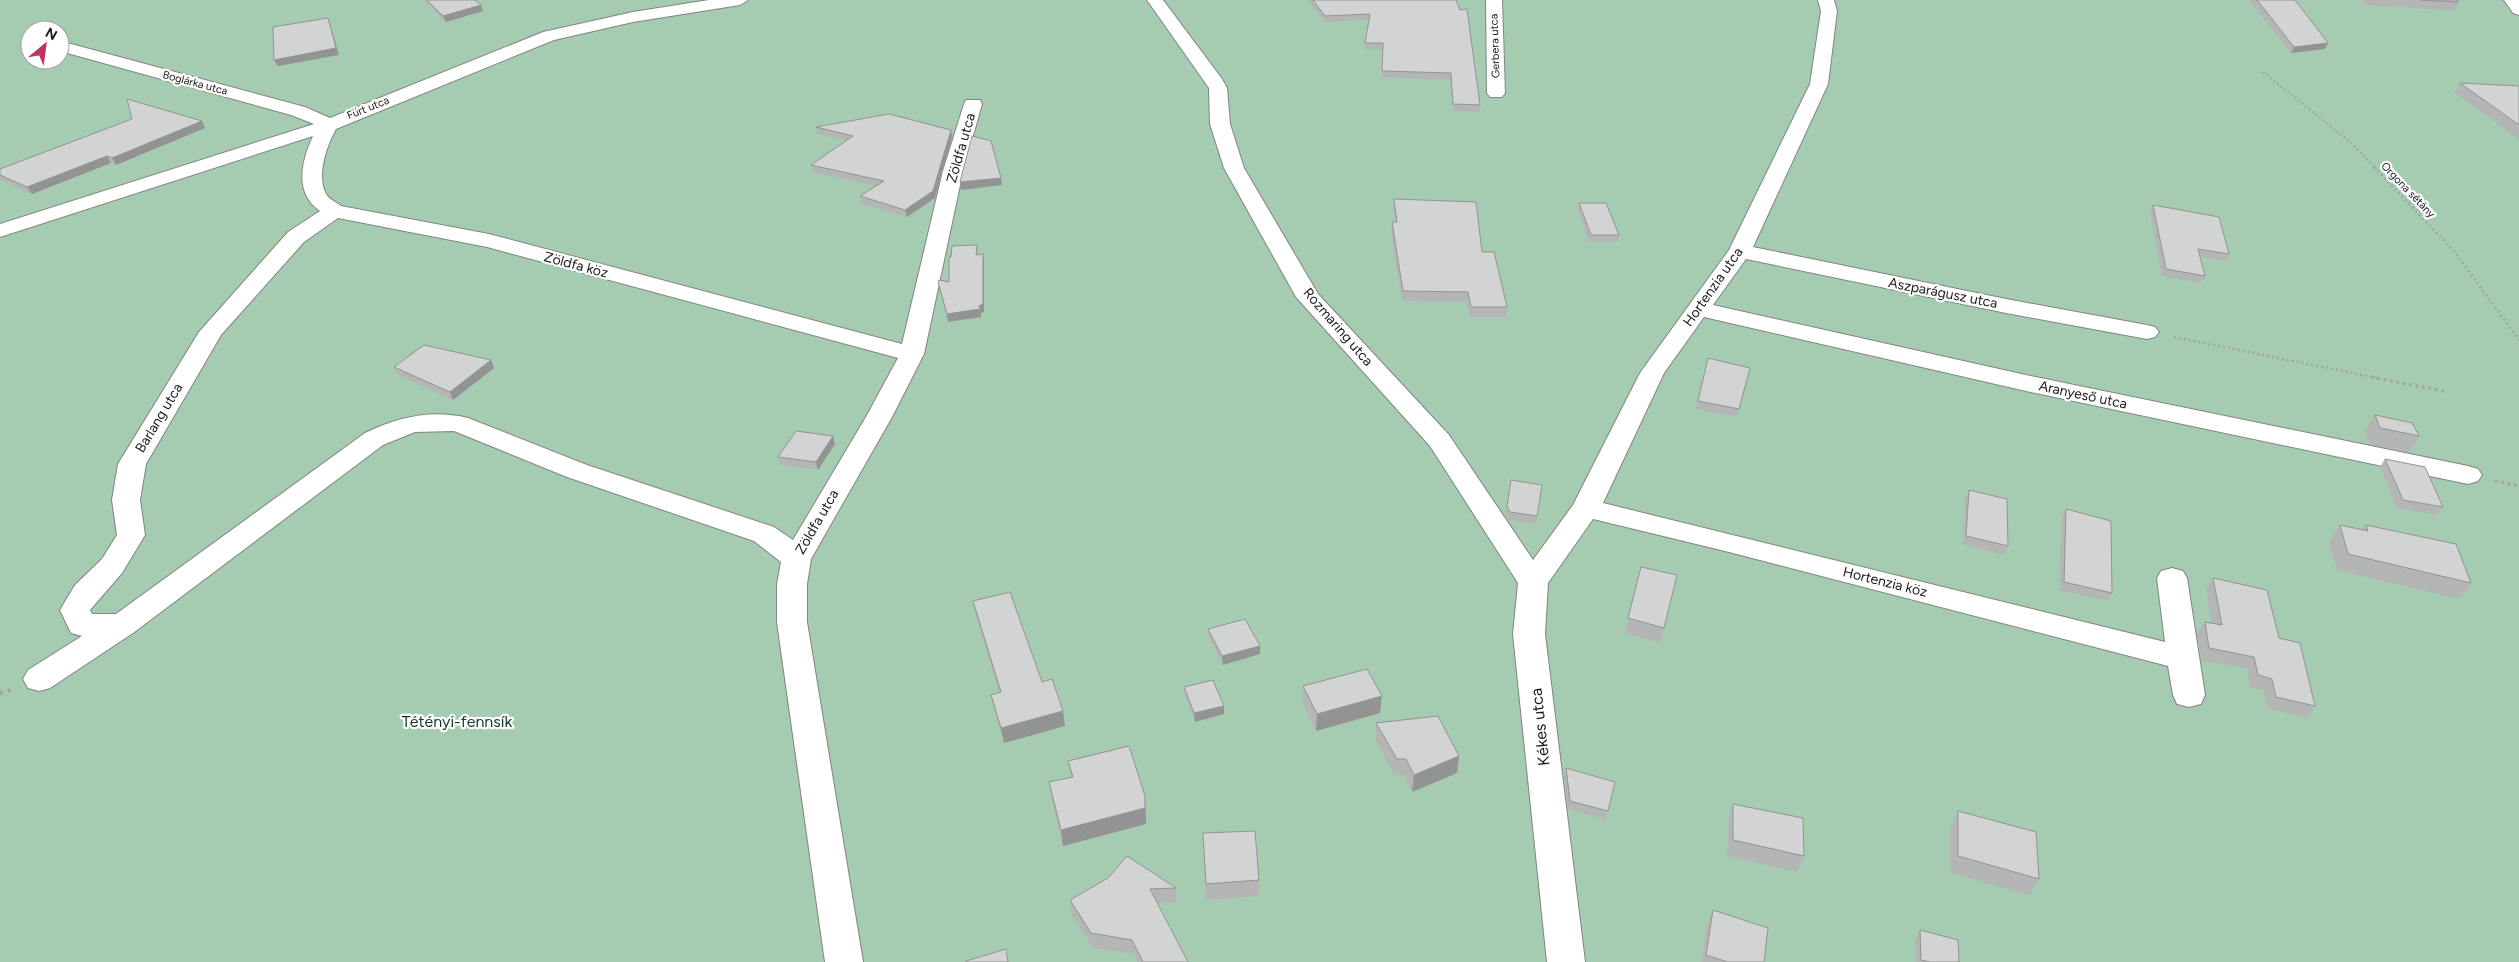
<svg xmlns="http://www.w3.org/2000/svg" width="2519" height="962" viewBox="0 0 2519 962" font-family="Figtree,sans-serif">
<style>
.green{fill:#a5cbb0;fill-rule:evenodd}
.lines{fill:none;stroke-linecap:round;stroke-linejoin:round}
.minor-casing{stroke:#818482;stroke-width:2}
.path-far3{stroke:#a1a4a1;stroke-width:2;stroke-dasharray:2 2.5;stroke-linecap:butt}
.path-far2{stroke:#a1a4a1;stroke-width:2.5;stroke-dasharray:2 3;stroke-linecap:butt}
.path-far1{stroke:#a1a4a1;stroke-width:3;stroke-dasharray:2.5 4;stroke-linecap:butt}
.path{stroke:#a1a4a1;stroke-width:4;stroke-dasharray:3 5;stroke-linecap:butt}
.minor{fill:#fff;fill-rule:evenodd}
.wall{fill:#b4b6b5}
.shaded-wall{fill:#929493}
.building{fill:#d1d4d2;stroke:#929493}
.labels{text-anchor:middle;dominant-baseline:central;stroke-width:4.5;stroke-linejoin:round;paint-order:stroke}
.far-street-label{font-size:11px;fill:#181918;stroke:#fff}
.street-label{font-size:14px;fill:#181918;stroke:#fff}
.near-park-label{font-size:16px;fill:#123922;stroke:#fff}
.near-street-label{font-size:16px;fill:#181918;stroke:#fff}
</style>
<rect width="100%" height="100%" fill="#f0f4f1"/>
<path class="green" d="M0 0H2519V962H0ZM30 30H60V60H30Z"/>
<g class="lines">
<g class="minor-casing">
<g id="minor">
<path d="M709 0H748L740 5 633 22 554 40 336 129C327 145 316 175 326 194 329 199 336 202 341 206L489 234 902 344 943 171 964 104 966 100H980L982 104 963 171 924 354 892 417 811 559 807 584V622L863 962H825L777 622V584L781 562 754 541 567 477 454 431 415 432 383 445 133 633 50 688 39 691 28 688 23 679 28 670 82 636 71 633 60 610 75 585 102 559 117 535 112 500 118 464 199 332 288 232 320 211C294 193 301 162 313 136L0 237V224L314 124 291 115 60 51V41L305 107 330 118 543 32 633 12ZM338 218 487 247 898 358 866 417 793 540 774 527 587 465 468 418C432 409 398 417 365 433L116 614H92L90 610 122 573 145 535 140 500 146 464 221 335 304 242Z"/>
<polygon points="1147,0 1163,0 1222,79 1227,88 1230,124 1244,168 1318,294 1449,435 1533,560 1573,505 1640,373 1729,250 1810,84 1821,11 1818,0 1834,0 1837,11 1828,84 1753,247 2006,299 2147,325 2155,327 2159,332 2155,337 2147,339 2006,313 1746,259 1713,305 2026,375 2468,466 2478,469 2482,475 2478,481 2468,484 2026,391 1704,317 1664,373 1603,503 2165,642 2157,578 2161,571 2172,568 2183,571 2187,578 2205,695 2201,704 2189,707 2177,704 2173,695 2168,666 1725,551 1593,519 1548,583 1545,634 1585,962 1547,962 1513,634 1518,583 1430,446 1296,297 1224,168 1210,124 1209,88"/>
<polygon points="1486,0 1502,0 1505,93 1502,97 1490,97 1487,93"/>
<polygon points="2504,0 2519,0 2519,15 2513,13"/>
</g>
</g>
<polyline class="path-far3" points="2263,72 2350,142 2376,169"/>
<g class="path-far2">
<polyline points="2374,167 2454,251 2519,340"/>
<polyline points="2174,337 2377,378"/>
</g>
<g class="path-far1">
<polyline points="2371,377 2447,392"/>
<polyline points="2495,481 2519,486"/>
</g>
<polyline class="path" points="0,693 11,690"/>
<use href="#minor" class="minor"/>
</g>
<g class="wall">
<polygon points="424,0 475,0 483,11 446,22"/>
<polygon points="1308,0 1456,0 1480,105 1480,112 1453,111 1450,80 1382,77 1383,50 1365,49 1369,20 1325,22"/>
<polygon points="2249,0 2295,0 2328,43 2325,49 2291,53"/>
<polygon points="2362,0 2456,0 2459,2 2454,11 2367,5"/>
<polygon points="2460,83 2519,86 2519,139 2454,92"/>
<polygon points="202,121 205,128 116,165 111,163 32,194 0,180 0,169"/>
<polygon points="816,127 951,130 952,137 935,198 907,217 862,204 860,196 876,186 813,172 811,165 846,141 818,134"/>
<polygon points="1394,199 1482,252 1507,307 1506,317 1470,317 1467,302 1402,301 1391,232 1392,222 1395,222 1393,208"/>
<polygon points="1579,203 1619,235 1618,242 1589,242 1578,210"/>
<polygon points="2153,205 2229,254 2225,261 2200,257 2205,276 2201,283 2162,276 2150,213"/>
<polygon points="977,245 978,255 984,262 984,312 981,313 981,317 948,322 938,282 949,282 951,257"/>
<polygon points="1708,358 1750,368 1737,417 1696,409"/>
<polygon points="491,360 494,368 453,400 398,375 394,367"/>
<polygon points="2375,415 2419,436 2408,452 2370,444 2364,431"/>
<polygon points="833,436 835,444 818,470 780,465 778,457"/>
<polygon points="2385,459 2443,507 2437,515 2397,508 2380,467"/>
<polygon points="1511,480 1537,516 1536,524 1509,520 1505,515"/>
<polygon points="1969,490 2008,546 2004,555 1963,544 1965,499"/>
<polygon points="2066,509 2112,593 2107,601 2059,590 2062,517"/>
<polygon points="2340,525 2362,530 2366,525 2471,583 2459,599 2337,570 2329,542"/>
<polygon points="1641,567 1677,575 1660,643 1625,633"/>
<polygon points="2213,578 2279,638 2315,706 2306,718 2268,708 2264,691 2250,687 2247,669 2202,660 2197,633 2205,622 2212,623 2206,589"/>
<polygon points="973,601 1042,682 1063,711 1065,726 1004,743 994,710 991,695 999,693 976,616"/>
<polygon points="1208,629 1260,654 1223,665 1209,637"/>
<polygon points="1303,686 1380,713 1316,731 1303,703"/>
<polygon points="1184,687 1224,714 1195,722 1185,695"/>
<polygon points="1376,723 1459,756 1457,773 1412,792 1404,775 1395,776 1375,740"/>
<polygon points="1068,761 1146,813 1146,824 1063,846 1052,799 1049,782 1071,777"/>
<polygon points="1566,768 1615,782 1605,820 1568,809 1564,776"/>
<polygon points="1733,804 1804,856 1797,872 1727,856 1728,820"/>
<polygon points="1958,811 2039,879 2029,895 1950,873 1950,828"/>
<polygon points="1203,833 1259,880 1259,896 1206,900"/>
<polygon points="1108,878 1176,888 1177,902 1158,904 1188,962 1138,962 1134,954 1093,948 1072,915 1070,900"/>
<polygon points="1713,910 1764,962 1701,962 1707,926"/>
<polygon points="1920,930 1959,962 1916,962 1915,938"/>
</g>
<g class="shaded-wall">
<polygon points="481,5 483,11 446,22 443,16"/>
<polygon points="328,18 330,24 339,55 278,66 274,60"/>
<polygon points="2328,43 2325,49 2291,53 2294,47"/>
<polygon points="202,121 205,128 116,165 112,158"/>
<polygon points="951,130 952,137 935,198 907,217 905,210"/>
<polygon points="107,156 111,163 32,194 27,187"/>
<polygon points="1001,178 1002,185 961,190 960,182"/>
<polygon points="983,254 984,262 984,312 981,313 981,317 948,322 947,314 979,306"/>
<polygon points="491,360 494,368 453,400 450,392"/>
<polygon points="833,436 835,444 818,470 816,462"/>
<polygon points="1260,646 1260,654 1223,665 1222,656"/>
<polygon points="1382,696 1380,713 1316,731 1317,714"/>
<polygon points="1224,706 1224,714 1195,722 1194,713"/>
<polygon points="1063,711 1065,726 1004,743 1001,728"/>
<polygon points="1459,756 1457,773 1412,792 1414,775"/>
<polygon points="1145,796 1146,824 1063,846 1061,830"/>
</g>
<g class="building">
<polygon points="427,0 475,0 481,5 443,16"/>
<polygon points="1313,0 1456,0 1460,10 1467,9 1480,105 1453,104 1451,73 1382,71 1383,43 1365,43 1370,14 1325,16"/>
<polygon points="2257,0 2295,0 2328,43 2294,47"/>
<polygon points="2420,0 2456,0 2459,2"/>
<polygon points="328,18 336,48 274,60 273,27"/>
<polygon points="2460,83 2519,86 2519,125"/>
<polygon points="127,99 202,121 112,158 107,156 27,187 0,175 0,169 132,119"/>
<polygon points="889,114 951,130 933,191 905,210 860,196 884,181 811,165 853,136 816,127"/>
<polygon points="972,136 991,141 1001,178 960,182"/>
<polygon points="1394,199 1476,202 1482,252 1494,252 1507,307 1471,307 1468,292 1403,291 1392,222 1397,222"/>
<polygon points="1579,203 1606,203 1619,235 1591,235"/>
<polygon points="2153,205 2219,217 2229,254 2198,249 2205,276 2166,269"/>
<polygon points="977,245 976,255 983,254 983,304 979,306 980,309 947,314 938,282 939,280 949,282 949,257 951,257 952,246"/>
<polygon points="424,345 491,360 450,392 394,367"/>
<polygon points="1708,358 1750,368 1739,409 1698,401"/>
<polygon points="2375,415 2412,423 2419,436 2380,428"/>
<polygon points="796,431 833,436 816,462 778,457"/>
<polygon points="2385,459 2425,467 2443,507 2403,500"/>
<polygon points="1511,480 1542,485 1537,516 1510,512 1507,507"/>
<polygon points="1969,490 2007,499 2008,546 1966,536"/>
<polygon points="2066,509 2111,521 2112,593 2064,582"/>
<polygon points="2340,525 2368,531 2366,525 2456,544 2471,583 2348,554"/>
<polygon points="1641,567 1677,575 1664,628 1628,618"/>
<polygon points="2213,578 2267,590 2279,638 2300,643 2315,706 2276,697 2272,679 2258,675 2254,657 2209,648 2205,622 2222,625"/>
<polygon points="1010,592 1042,682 1052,679 1063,711 1001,728 991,695 1001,692 973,601"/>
<polygon points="1245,619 1260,646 1222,656 1208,629"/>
<polygon points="1367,669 1382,696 1317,714 1303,686"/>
<polygon points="1213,680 1224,706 1194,713 1184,687"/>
<polygon points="1438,716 1459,756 1414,775 1406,759 1397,759 1376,723"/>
<polygon points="1129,746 1145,796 1145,808 1061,830 1049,782 1073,777 1068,761"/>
<polygon points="1566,768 1615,782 1608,811 1570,801"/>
<polygon points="1733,804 1803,818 1804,856 1733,840"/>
<polygon points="1958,811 2036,832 2039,879 1958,856"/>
<polygon points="1255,831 1259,880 1206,884 1203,833"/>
<polygon points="1127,856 1176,888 1150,889 1188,962 1143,962 1132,940 1091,933 1070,900 1108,878"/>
<polygon points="1713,910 1768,928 1764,962 1728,962 1706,955"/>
<polygon points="1920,930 1958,940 1959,962 1930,962 1921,960"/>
<polygon points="1006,949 1008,962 966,962 966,961"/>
</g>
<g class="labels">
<g class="far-street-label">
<text transform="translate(1495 46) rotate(-92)">Gerbera utca</text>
<text transform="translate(195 83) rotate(15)">Boglárka utca</text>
<text transform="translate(368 108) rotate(-22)">Fürt utca</text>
<text transform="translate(2408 190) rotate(46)">Orgona sétány</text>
</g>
<g class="street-label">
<text transform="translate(961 148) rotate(-74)">Zöldfa utca</text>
<text transform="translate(576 265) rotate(15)">Zöldfa köz</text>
<text transform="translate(1713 287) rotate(-55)">Hortenzia utca</text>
<text transform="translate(1943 293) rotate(11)">Aszparágusz utca</text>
<text transform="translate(1338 327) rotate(49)">Rozmaring utca</text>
<text transform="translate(2083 395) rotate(12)">Aranyeső utca</text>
<text transform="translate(159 418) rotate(-59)">Barlang utca</text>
<text transform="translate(817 522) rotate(-60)">Zöldfa utca</text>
<text transform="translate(1885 582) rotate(14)">Hortenzia köz</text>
</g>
<g class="near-park-label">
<text x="457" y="721">Tétényi-fennsík</text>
</g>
<g class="near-street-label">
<text transform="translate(1540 727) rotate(-96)">Kékes utca</text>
</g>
</g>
<g transform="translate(45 45) rotate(29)"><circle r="24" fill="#ffffff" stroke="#a3a3a3"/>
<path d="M0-4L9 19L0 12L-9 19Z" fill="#bf3365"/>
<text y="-8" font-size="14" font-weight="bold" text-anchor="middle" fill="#181918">N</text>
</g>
</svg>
